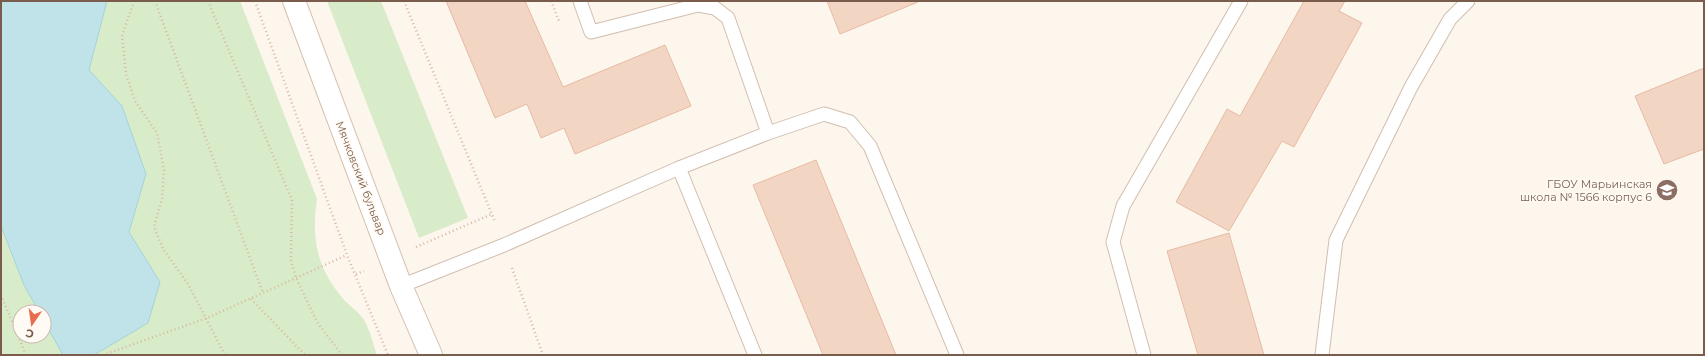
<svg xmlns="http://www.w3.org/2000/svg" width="1705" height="356" viewBox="0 0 1705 356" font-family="Montserrat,sans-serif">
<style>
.green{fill:#d8ecc9;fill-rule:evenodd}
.water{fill:#bfe3e8;stroke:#a5d3da}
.building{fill:#f3d5c3;stroke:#e6bba3}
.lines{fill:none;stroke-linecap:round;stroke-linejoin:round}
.lane-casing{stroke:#d1beb0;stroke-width:15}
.secondary-casing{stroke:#d6c0b0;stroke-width:24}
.path{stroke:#d9b8a5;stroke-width:2.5;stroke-dasharray:1 3;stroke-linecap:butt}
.lane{stroke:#fff;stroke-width:13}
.secondary{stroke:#fff;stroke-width:22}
.labels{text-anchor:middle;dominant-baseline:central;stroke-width:3.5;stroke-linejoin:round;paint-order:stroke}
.street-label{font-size:11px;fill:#7a5c4d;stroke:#fffaf3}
.education-label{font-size:11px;fill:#785e54;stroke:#fffaf3;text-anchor:end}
</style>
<rect width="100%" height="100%" fill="#fdf6ec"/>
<g class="green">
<path d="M1 1H240L317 199C311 240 317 269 345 301 351 307 360 313 364 320 370 330 373 344 377 355H1ZM20 312H44V336H20Z"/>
<polygon points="327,1 381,1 468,218 419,238"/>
</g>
<polygon class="water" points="1,1 107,1 89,70 122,106 146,174 129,232 160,282 148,323 94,355 63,355 44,321 44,312 39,312 24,285 1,226"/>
<g class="building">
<polygon points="446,1 525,1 563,87 665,45 691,106 575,154 564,128 541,138 527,104 495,118"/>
<polygon points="827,1 917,1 918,2 840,34"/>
<polygon points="1304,1 1345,1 1339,11 1362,23 1294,147 1282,141 1229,231 1176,202 1227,109 1240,116"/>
<polygon points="1704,68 1704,149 1664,164 1635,96"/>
<polygon points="816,160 896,355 823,355 753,185"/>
<polygon points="1229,233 1264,355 1198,355 1167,251"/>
</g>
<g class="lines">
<g class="lane-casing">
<g id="lane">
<polyline points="580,1 591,32 698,5 715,8 728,18 768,133"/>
<polyline points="679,168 755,355"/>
<polyline points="401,286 504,245 679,168 768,133 824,114 850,122 870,146 957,355"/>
<polyline points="1144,355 1113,242 1123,206 1241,1"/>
<polyline points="1322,355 1336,240 1411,87 1450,19 1468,1"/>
</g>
</g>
<g class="secondary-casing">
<polyline id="secondary" points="294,1 401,286 431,355"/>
</g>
<g class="path">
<polyline points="134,1 122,36 126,74 135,101 157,133 164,170 162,199 154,227 163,249 188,284 225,355"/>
<polyline points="155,1 263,293"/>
<polyline points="208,1 292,200 291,260 296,278 317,322 342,355"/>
<polyline points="255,1 347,255 388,355"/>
<polyline points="404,1 495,222"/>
<polyline points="551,1 559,21"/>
<polyline points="416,247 492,214"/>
<polyline points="512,268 543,355"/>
<polyline points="356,274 364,271"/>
<polyline points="1,295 26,355"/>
<polyline points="251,299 305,355"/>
<polyline points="103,355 207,318 347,255"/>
</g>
<use href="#lane" class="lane"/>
<use href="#secondary" class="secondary"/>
</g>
<defs>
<g id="school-disc" transform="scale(1.15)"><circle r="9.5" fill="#8d6e63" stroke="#fffaf3"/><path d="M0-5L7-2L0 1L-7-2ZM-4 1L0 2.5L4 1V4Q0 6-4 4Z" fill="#fff"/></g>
</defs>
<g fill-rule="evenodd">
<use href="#school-disc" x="1667" y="190"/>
</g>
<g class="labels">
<g class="street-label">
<text transform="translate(361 178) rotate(69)">Мячковский бульвар</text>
</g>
<g class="education-label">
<text x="1652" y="184">ГБОУ Марьинская<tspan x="1652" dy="13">школа № 1566 корпус 6</tspan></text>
</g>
</g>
<rect width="1705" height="356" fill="none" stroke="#7a5c4d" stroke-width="4"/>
<g transform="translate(32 324) rotate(193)"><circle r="19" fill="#fffaf3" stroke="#cabbb1"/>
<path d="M0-3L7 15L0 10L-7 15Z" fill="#e76f51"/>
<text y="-6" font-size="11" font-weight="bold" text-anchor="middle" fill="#7a5c4d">С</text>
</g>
</svg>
